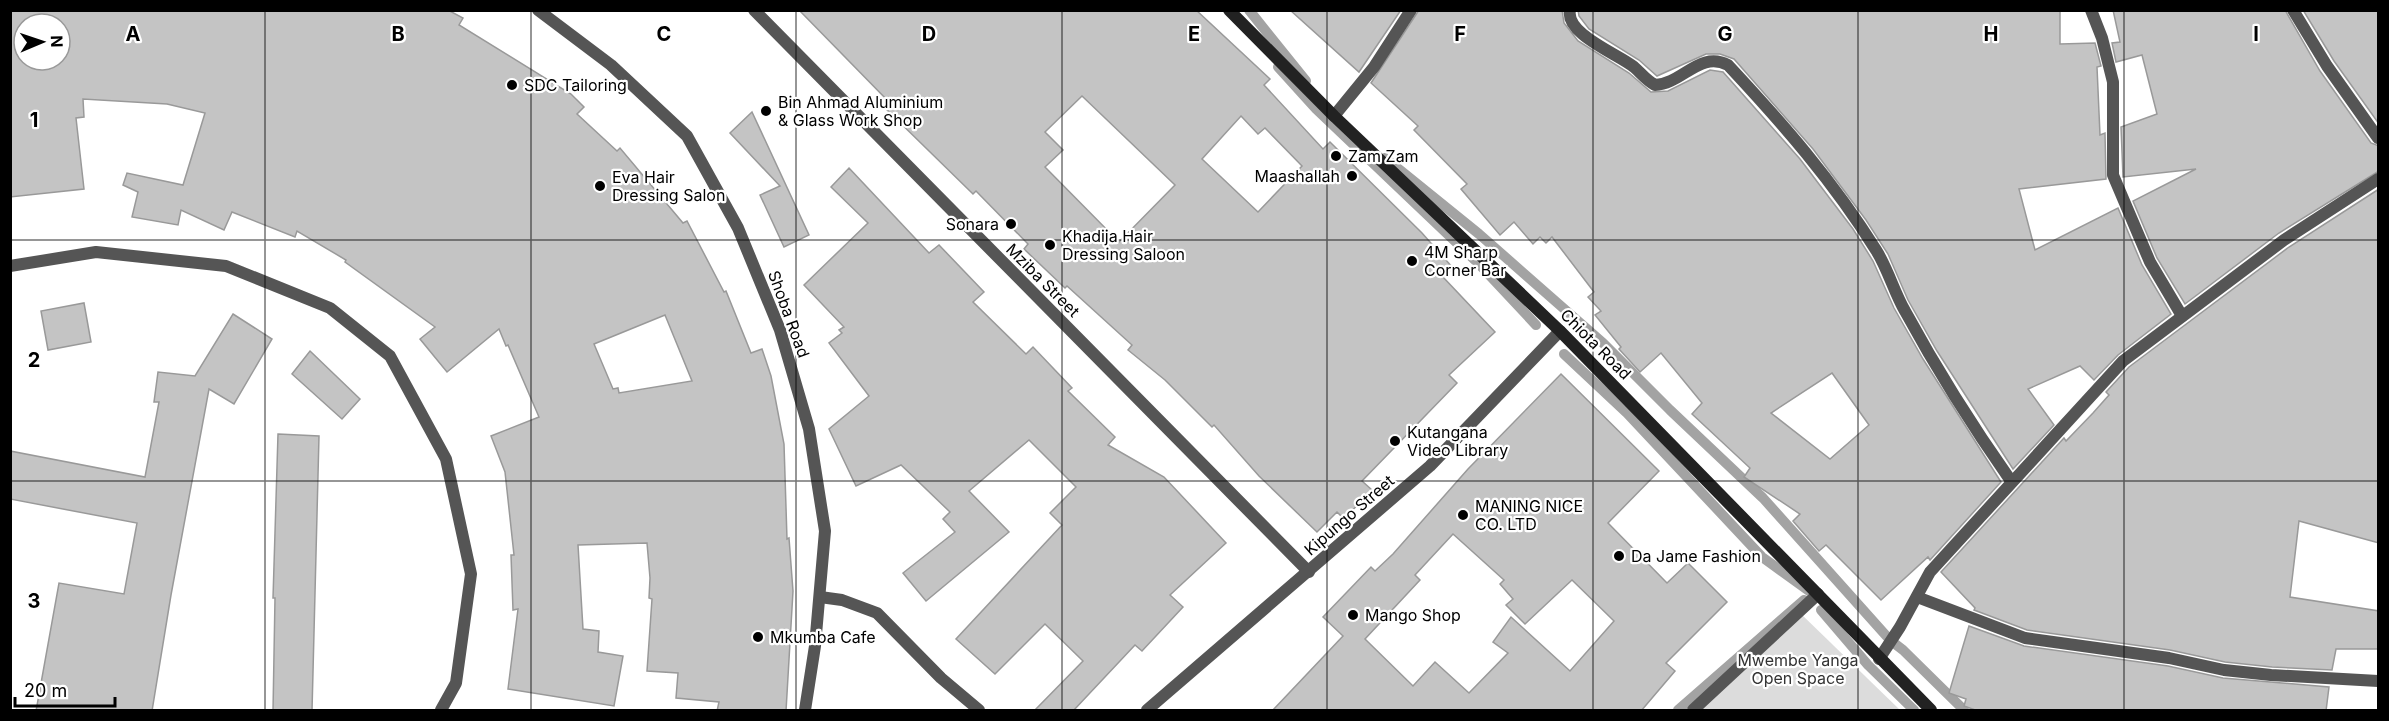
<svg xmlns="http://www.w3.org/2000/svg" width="2389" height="721" viewBox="0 0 2389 721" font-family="Inter,sans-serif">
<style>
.green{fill:#dcdcdc}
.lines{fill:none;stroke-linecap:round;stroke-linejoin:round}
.stream{stroke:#a3a3a3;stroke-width:10}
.building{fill:#c4c4c4;stroke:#999;stroke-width:1.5;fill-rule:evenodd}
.lane{stroke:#555;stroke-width:12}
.street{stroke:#555;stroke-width:12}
.secondary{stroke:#222;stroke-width:12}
.grid{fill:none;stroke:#000;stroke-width:1.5;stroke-opacity:0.55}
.poi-dot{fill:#000;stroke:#fff;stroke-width:2}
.labels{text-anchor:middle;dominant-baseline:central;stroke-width:4.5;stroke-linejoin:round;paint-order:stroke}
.poi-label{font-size:16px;fill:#000;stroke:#fff;text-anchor:start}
.street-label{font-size:16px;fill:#000;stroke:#fff}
.park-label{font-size:16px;fill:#333;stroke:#fff}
.grid-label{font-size:20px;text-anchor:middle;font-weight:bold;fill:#000;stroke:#fff;stroke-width:4.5;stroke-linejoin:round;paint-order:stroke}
</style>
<rect width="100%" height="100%" fill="#fff"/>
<polygon class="green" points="1798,611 1900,710 1693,710"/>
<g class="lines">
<g class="stream">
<polyline points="1249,10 1306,81"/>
<polyline points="1278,67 1316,109 1480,265 1536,325"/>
<polyline points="1385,158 1479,234 1603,343 1670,410 1763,498 1890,640 1903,650 1964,710"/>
<polyline points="1564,354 1627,413 1762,557 1809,591"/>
<polyline points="1821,610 1868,665 1914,710"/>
<polyline points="1678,710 1804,600"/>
</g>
</g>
<g class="building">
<path d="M10 10H448L463 18 459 25 571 94 584 107 577 114 617 151 620 148 683 223 687 221 724 292 726 291 751 353 762 349 771 376 784 444 787 539 789 538 793 591 786 711H717L719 702 676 698 678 673 647 671 652 599 649 598 650 578 647 543 578 545 583 629 599 631 598 652 623 656 614 706 508 689 518 609 513 610 511 555H514L505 472 491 436 539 417 508 345 506 346 499 329 447 372 420 339 435 327 345 262 346 260 297 231 295 237 232 212 224 230 181 210 178 225 132 217 138 192 123 185 127 173 183 185 205 113 167 104 83 99 84 117 76 118 84 189 10 197ZM24 24H60V60H24ZM665 315 692 381 619 393 618 388 613 389 594 344Z"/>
<path d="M799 10H1196L1270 79 1264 85 1323 149 1330 142 1422 233 1453 268 1443 277 1495 332 1449 375 1457 383 1362 481 1372 490 1344 519 1337 512 1317 532 1259 476 1214 425 1212 427 1165 380 1128 350 1132 345 1067 286 1065 288 1024 249 1028 244 976 191 973 194 884 107 889 102ZM1082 96 1175 185 1119 242 1045 167 1063 150 1045 132ZM1241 116 1258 134 1265 128 1302 166 1258 212 1202 159Z"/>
<polygon points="1290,10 1401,10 1359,72"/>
<path d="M1419 10H1562L1564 23 1578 41 1629 73 1651 92 1668 91 1710 70 1723 72 1800 159 1853 229 1873 261 1894 308 1923 359 2001 482 1930 560 1928 557 1881 600 1826 545 1819 551 1793 521 1800 514 1744 477 1750 468 1692 414 1702 403 1661 353 1640 372 1619 349 1621 347 1595 315 1601 311 1588 297 1594 292 1552 237 1546 243 1540 237 1533 244 1514 222 1500 235 1461 189 1467 184 1414 130 1418 126 1371 83ZM1832 373 1869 425 1830 459 1771 413Z"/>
<polygon points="1578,10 2060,10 2060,44 2095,43 2101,66 2097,67 2100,135 2105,133 2106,179 2019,189 2035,250 2118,208 2142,265 2171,314 2118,355 2094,380 2080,366 2028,389 2054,425 2013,469 1937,351 1908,300 1888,254 1866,220 1813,149 1734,59 1720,54 1706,54 1657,76 1639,60 1589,29 1579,16"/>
<polygon points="2113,10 2285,10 2320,71 2371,143 2379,146 2379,171 2279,233 2185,304 2157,258 2133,201 2196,169 2123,177 2121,127 2157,114 2142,55 2116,62 2112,43 2120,42"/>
<polygon points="2303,10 2379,10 2379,124 2334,61"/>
<polygon points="752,112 809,235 784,247 760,195 780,186 730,133"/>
<polygon points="849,168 929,253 939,245 984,292 973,302 1026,354 1033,347 1072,388 1068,391 1115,437 1108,445 1164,477 1226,543 1170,595 1183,607 1142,651 1135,645 1073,711 1034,711 1083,661 1045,624 995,674 956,639 1062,525 1050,513 1076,487 1029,440 969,491 1009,532 926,601 903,573 955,532 943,519 950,512 901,465 856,486 829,429 869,396 829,343 842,333 839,330 844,327 804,285 868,223 831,187"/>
<polygon points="2379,189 2379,543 2299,521 2290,597 2379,611 2379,649 2336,649 2332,670 2272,667 2225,662 2170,650 2027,630 1974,610 1975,608 1941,572 2064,438 2066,441 2093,413 2109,395 2106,392 2129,367 2289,247"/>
<polygon points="84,303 91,342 48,350 41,311"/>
<polygon points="233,314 272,339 234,404 209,389 171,595 152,711 36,711 59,583 124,594 137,523 10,499 10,451 145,477 159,402 154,402 158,372 195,376"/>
<polygon points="310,351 360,399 342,419 292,374"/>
<path d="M1561 374 1659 471 1608 523 1667 583 1688 563 1727 602 1666 663 1675 671 1641 711H1272L1343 636 1323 617 1371 567 1375 571 1393 554 1468 469ZM1453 534 1504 580 1500 584 1513 599 1506 605 1525 624 1572 580 1614 621 1570 671 1511 617 1493 642 1508 653 1469 693 1435 662 1413 686 1365 639 1420 580 1415 575Z"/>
<polygon points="278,434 319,436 312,711 273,711 275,598 273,598"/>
<polygon points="1969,626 2024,646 2168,666 2223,678 2329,687 2326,711 1978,711 1964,706 1966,699 1949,693"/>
</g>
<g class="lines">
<polyline class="lane" points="820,597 842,600 877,613 941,678 979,710"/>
<g class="street">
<polyline points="538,10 611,65 687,136 738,228 780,330 809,429 825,531 815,646 805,710"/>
<polyline points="754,10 1309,572"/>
<path d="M1570 10C1565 34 1618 54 1634 67 1641 73 1646 80 1655 85 1682 84 1700 50 1728 65 1783 124 1833 181 1876 250 1888 269 1894 292 1905 311 1937 370 1973 427 2011 481"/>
<polyline points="2091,10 2102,38 2113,82 2113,175 2150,262 2182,316"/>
<polyline points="2293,10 2327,66 2378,138"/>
<polyline points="1334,116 1374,67 1411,10"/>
<polyline points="10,266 96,252 226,266 330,308 390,356 446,459 471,574 456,683 441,710"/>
<polyline points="1917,597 2025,638 2169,658 2224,670 2271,675 2378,681"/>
<polyline points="1879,659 1900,627 1930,572 2123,361 2284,240 2378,179"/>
<polyline points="1147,710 1430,466 1560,331"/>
<polyline points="1693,710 1818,594"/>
</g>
<polyline class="secondary" points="1229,10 1334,116 1560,331 1931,710"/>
</g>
<path class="grid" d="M265 10V710M531 10V710M796 10V710M1062 10V710M1327 10V710M1593 10V710M1858 10V710M2124 10V710M10 240H2378M10 481H2378"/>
<g class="poi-dot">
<circle cx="512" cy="85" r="6"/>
<circle cx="766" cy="111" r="6"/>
<circle cx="1336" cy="156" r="6"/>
<circle cx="1352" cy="176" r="6"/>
<circle cx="600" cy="186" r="6"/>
<circle cx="1011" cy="224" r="6"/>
<circle cx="1050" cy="245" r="6"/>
<circle cx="1412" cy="261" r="6"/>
<circle cx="1395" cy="441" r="6"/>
<circle cx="1463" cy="515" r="6"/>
<circle cx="1619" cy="556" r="6"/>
<circle cx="1353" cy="615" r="6"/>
<circle cx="758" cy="637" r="6"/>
</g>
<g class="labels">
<g class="poi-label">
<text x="524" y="85">SDC Tailoring</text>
<text x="778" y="102">Bin Ahmad Aluminium<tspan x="778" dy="18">&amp; Glass Work Shop</tspan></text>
<text x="1348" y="156">Zam Zam</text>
<text x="1340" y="176" text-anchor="end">Maashallah</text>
<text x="612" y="177">Eva Hair<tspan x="612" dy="18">Dressing Salon</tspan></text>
<text x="999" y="224" text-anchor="end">Sonara</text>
<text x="1062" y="236">Khadija Hair<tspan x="1062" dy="18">Dressing Saloon</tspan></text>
<text x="1424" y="252">4M Sharp<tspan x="1424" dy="18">Corner Bar</tspan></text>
<text x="1407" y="432">Kutangana<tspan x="1407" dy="18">Video Library</tspan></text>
<text x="1475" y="506">MANING NICE<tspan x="1475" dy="18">CO. LTD</tspan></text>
<text x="1631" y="556">Da Jame Fashion</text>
<text x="1365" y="615">Mango Shop</text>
<text x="770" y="637">Mkumba Cafe</text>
</g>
<g class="street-label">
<text transform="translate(1043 280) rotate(45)">Mziba Street</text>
<text transform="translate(789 314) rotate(70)">Shoba Road</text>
<text transform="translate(1596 344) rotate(45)">Chiota Road</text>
<text transform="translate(1349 515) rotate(-41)">Kipungo Street</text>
</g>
<g class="park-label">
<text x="1798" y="660">Mwembe Yanga<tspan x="1798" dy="18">Open Space</tspan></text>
</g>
</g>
<g class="grid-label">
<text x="133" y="41">A</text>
<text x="398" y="41">B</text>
<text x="664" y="41">C</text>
<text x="929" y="41">D</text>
<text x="1194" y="41">E</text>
<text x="1460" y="41">F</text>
<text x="1725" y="41">G</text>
<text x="1991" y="41">H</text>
<text x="2256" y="41">I</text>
<text x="34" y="127">1</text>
<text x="34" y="367">2</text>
<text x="34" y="608">3</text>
</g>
<rect width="2389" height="721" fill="none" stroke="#000000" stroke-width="24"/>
<g transform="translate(42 42) rotate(88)"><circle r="28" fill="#ffffff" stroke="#999999" stroke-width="1.5"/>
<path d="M0-4.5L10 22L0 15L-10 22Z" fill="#000000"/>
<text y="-9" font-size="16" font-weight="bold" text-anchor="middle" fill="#000000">N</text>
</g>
<path d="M15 697v9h100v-9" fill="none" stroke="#000000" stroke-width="3"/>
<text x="24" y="697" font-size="18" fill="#000000" stroke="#ffffff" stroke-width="4.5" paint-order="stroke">20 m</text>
</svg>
